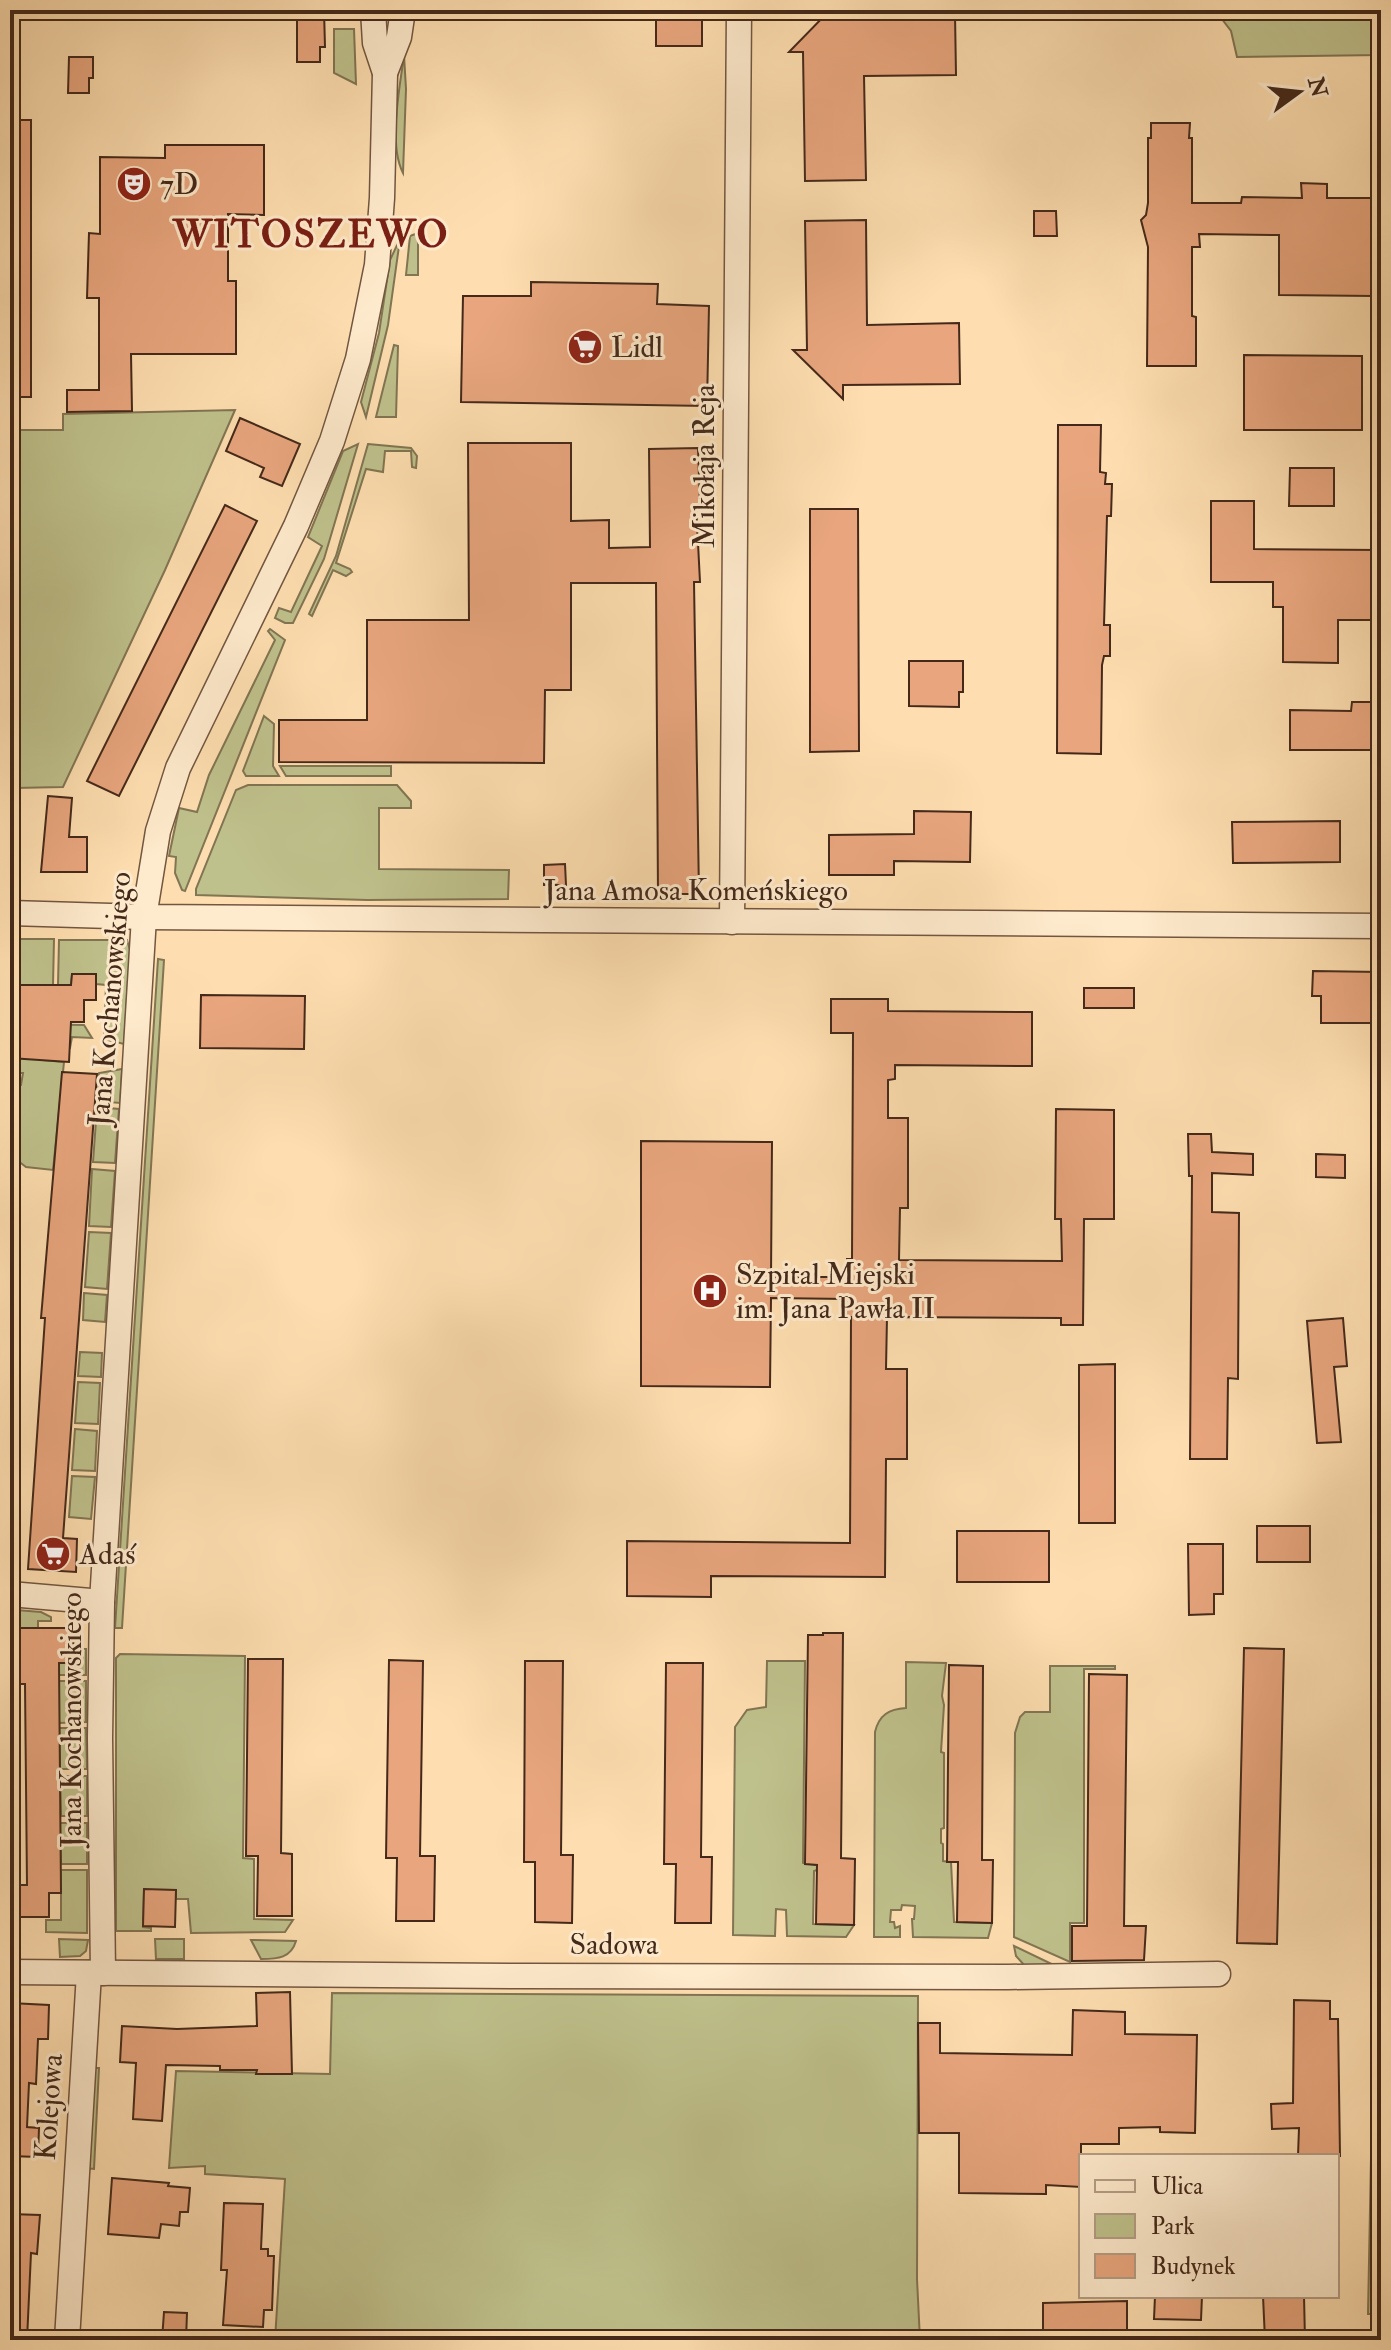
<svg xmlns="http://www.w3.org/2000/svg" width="1391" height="2350" viewBox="0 0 1391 2350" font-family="'IM FELL Double Pica',serif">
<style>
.green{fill:#bfc18c;stroke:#827553;stroke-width:2}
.building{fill:#e9a67e;stroke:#44291a;stroke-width:2}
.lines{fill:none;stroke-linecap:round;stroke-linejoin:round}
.street-casing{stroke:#725640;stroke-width:27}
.street{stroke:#feeacc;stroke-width:24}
.labels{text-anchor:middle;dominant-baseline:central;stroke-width:6;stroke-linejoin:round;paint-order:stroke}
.poi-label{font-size:30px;fill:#44291a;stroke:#feeacc;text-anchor:start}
.street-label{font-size:30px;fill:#44291a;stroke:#feeacc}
.district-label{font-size:38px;font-weight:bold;letter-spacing:2px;fill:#7a1f14;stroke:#feeacc}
</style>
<rect width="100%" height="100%" fill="#fedeb0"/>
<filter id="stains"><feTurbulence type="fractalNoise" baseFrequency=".0025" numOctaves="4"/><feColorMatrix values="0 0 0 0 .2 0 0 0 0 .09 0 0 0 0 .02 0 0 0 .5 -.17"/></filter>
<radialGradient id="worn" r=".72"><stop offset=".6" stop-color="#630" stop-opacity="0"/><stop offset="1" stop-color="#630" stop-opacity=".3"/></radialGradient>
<g class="green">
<polygon points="1215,10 1381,10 1381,53 1380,55 1237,57 1231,31"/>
<polygon points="334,29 354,29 356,84 334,73"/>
<path d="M404 55 406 89 403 173C388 144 400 87 404 55Z"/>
<polygon points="418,233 418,275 406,275 410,236"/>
<polygon points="400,239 388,325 366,417 361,402 379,333 390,260"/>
<polygon points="394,345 398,346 396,417 376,417"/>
<polygon points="235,410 165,570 63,787 15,788 16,634 10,633 10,430 63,430 63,414"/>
<polygon points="358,444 324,559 293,623 285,623 275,618 279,608 291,612 322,546 308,537 343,451"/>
<polygon points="368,444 411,448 417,456 416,468 412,467 411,451 385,451 383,472 366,469 336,563 350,569 352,572 346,576 333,570 312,616 309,614 336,556"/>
<polygon points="270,629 285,640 185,891 182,890 175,873 176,857 169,856 179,808 197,812 209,775 275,640 268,631"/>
<polygon points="264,716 274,724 273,766 279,776 246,776 243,771"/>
<polygon points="280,766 391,766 391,776 286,776"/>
<polygon points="248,785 397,785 411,801 411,808 379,808 379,869 509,870 508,899 367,900 196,895 196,889 236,790"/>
<polygon points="10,939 54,939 53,985 10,985"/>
<polygon points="59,940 127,940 130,950 124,1044 104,1039 106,985 96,984 96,974 72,974 71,985 58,985"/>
<polygon points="158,959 164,960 122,1628 115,1628"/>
<polygon points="10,1024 84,1025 92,1038 72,1037 70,1048 43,1060 64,1062 53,1170 26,1167 17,1160 10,1162 10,1084 21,1085 23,1073 10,1073 10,1070 19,1070 20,1059"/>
<polygon points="122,1069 120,1103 98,1101 99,1073"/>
<polygon points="97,1107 119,1109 115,1163 93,1162"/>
<polygon points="92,1169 115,1171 111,1227 89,1226"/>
<polygon points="89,1232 111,1233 107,1289 85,1287"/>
<polygon points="84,1293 107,1295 105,1322 83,1320"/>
<polygon points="80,1352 102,1353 101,1377 78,1376"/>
<polygon points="78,1382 100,1383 98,1424 75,1423"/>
<polygon points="75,1429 97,1431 95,1471 72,1470"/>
<polygon points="72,1476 95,1477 91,1519 69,1517"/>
<polygon points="16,1610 41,1612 51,1617 51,1621 38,1621 38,1628 17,1628 16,1622 10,1622 10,1613"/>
<polygon points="74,1649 86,1649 86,1675 59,1675 59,1663 73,1663"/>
<polygon points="120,1654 245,1656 243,1858 254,1859 254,1919 293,1920 285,1932 191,1933 188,1899 176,1899 176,1890 144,1890 143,1927 151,1928 151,1931 116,1931 116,1658"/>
<polygon points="767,1661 805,1661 803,1863 817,1865 817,1870 814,1871 813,1924 854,1925 846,1937 787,1936 786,1910 776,1909 775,1936 733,1935 735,1727 747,1710 766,1707"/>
<path d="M906 1662 946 1663 942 1696 944 1705 941 1752 944 1753V1828L941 1829V1843L943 1844V1861L951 1862 954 1922 992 1923 988 1938 913 1937 912 1919H914L915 1906 902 1905 901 1910H891L890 1922H894L895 1928 900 1926V1937H874L875 1732C879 1715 889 1709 906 1708Z"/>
<polygon points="1050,1666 1115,1666 1115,1669 1084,1669 1084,1923 1070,1923 1070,1962 1014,1937 1015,1733 1020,1717 1025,1712 1050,1712"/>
<polygon points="59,1681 86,1681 86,1722 59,1723"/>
<polygon points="59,1728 86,1728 87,1769 60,1769"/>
<polygon points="60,1776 87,1776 87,1816 61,1816"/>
<polygon points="60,1823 87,1823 87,1864 61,1864"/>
<polygon points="61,1870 87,1870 87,1933 46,1932 46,1920 61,1920"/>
<polygon points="59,1939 88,1940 86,1951 80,1956 60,1957"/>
<polygon points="155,1939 184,1939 184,1959 156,1959"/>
<path d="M251 1940 296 1941C291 1958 278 1959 261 1959Z"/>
<polygon points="1014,1946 1062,1969 1025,1966 1016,1956"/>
<polygon points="332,1993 918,1996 917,2279 920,2340 275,2340 285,2179 205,2174 205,2166 169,2168 176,2071 330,2074"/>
<polygon points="1381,1996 1381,2314 1368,2314 1374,2000"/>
<polygon points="91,2068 99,2068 94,2169 85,2168"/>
</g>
<g class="building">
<polygon points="297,10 324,10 325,47 320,47 320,62 297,62"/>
<rect x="656" y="10" width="46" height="36"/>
<polygon points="830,10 839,10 839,16 955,14 956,75 864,76 866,180 805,181 803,52 789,52"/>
<polygon points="69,57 93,57 93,78 89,78 89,93 68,93"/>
<rect x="10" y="120" width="21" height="277"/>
<polygon points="1151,123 1190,123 1189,138 1192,138 1192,203 1241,203 1242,197 1302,198 1301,183 1327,184 1327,198 1381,198 1381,256 1373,296 1279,295 1279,235 1199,234 1200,247 1192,247 1192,316 1196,317 1196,366 1147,366 1148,247 1141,220 1146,215 1148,203 1148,138 1151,138"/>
<polygon points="165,145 264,145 264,215 228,214 228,281 236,281 236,354 131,354 132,411 67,412 67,390 99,390 99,298 87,298 89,233 100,234 100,157 165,158"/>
<polygon points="1034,211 1056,211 1057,236 1034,236"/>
<polygon points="866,220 867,325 959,323 960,384 843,385 843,399 793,350 807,350 805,221"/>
<polygon points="531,282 658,284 657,304 709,306 707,406 461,402 463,296 531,296"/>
<polygon points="1244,355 1362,356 1362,430 1244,430"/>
<polygon points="240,418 300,444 282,486 260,477 264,468 226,451"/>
<polygon points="1058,425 1101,425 1100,472 1106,473 1105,484 1112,484 1111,516 1107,516 1104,625 1110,625 1110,656 1104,656 1102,665 1101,754 1057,753"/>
<polygon points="468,443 571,443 571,521 609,520 609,548 650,547 649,449 698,448 700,504 696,504 700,582 694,582 699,894 658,894 656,583 571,583 571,690 545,690 544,763 279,762 279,720 367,720 367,620 469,620"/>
<polygon points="1290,468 1334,468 1334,506 1289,506"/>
<polygon points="1211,501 1254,501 1254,549 1381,550 1381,620 1338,620 1338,663 1283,662 1283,607 1273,607 1273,582 1211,582"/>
<polygon points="225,505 257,521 119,796 87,781"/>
<polygon points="810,509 858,509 859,751 810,752"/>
<polygon points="909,661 963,661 963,692 959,692 959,707 909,706"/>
<polygon points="1352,702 1381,702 1381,741 1373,741 1374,750 1290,750 1290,710 1351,711"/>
<polygon points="48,796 72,798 69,837 87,837 87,872 41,872"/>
<polygon points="914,811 971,812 970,862 894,861 894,875 829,875 829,835 914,834"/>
<polygon points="1340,821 1340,862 1233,863 1232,822"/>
<polygon points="565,864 566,885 544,885 544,865"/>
<polygon points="1313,971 1381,972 1381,1023 1321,1023 1321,996 1312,996"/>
<polygon points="72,974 96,974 96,1000 84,1000 84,1022 71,1022 69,1062 10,1058 10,985 71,985"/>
<rect x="1084" y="988" width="50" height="20"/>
<polygon points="201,995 305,996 304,1049 200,1048"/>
<polygon points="831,999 888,999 888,1011 1032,1012 1032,1066 895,1065 895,1079 888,1080 888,1118 908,1118 908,1208 900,1208 899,1260 1062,1261 1061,1219 1055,1219 1056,1109 1114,1110 1114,1219 1084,1219 1083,1325 1061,1325 1061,1318 887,1317 886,1369 907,1369 907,1459 886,1459 885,1577 711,1576 711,1597 627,1596 627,1541 850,1543 851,1317 847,1317 847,1299 771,1298 770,1387 641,1386 641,1141 772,1142 771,1277 847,1277 847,1259 852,1259 853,1033 831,1033"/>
<polygon points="62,1072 97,1074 63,1538 77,1539 76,1572 28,1569 45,1318 41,1318"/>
<polygon points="1188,1134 1211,1134 1212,1152 1253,1154 1253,1175 1212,1173 1212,1212 1239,1213 1238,1379 1228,1378 1227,1459 1190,1459 1192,1176 1189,1176"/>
<polygon points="1316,1154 1345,1155 1345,1178 1316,1177"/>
<polygon points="1343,1318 1347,1366 1334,1367 1341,1442 1317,1443 1307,1321"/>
<polygon points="1115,1364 1115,1523 1079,1523 1079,1365"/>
<rect x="1257" y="1526" width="53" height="36"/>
<rect x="957" y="1531" width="92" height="51"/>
<polygon points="1188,1544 1223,1544 1223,1594 1214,1594 1214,1614 1189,1615"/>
<polygon points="10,1628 73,1628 74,1663 59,1663 61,1893 49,1893 49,1917 10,1917 10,1885 27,1885 25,1684 10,1684"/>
<polygon points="823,1633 843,1633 841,1858 855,1859 854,1925 816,1924 817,1865 805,1864 808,1635 823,1635"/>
<polygon points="1244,1648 1284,1649 1277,1944 1237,1943"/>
<polygon points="248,1659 283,1659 281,1853 292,1854 292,1916 257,1916 258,1856 246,1856"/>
<polygon points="389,1660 423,1661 420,1856 435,1856 434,1921 396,1921 397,1858 386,1858"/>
<polygon points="525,1661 563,1661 561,1855 573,1855 572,1923 535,1922 535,1862 524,1862"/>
<polygon points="666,1663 703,1663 701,1857 712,1857 711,1923 675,1923 676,1864 664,1864"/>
<polygon points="949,1665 983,1666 982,1860 993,1860 992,1923 957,1922 958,1862 947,1862"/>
<polygon points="1089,1674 1127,1675 1124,1926 1146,1926 1144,1960 1072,1961 1072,1926 1087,1926"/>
<polygon points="144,1889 176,1890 175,1927 143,1926"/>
<polygon points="290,1992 292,2074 256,2074 257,2070 220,2070 220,2066 166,2065 162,2121 133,2119 136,2063 120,2062 122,2026 177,2029 257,2026 256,1993"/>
<polygon points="1294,2000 1330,2001 1330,2019 1338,2019 1340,2156 1298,2156 1299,2128 1272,2129 1271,2104 1293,2103"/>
<polygon points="10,2003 49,2005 48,2039 38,2039 36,2084 29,2083 27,2127 39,2128 38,2157 10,2156"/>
<polygon points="1073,2010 1125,2012 1125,2034 1197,2035 1195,2133 1160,2132 1160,2127 1119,2128 1119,2144 1081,2144 1081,2187 1046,2185 1046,2194 959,2193 959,2133 919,2133 918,2023 940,2023 940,2053 1072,2055"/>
<polygon points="112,2178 169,2183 168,2186 190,2188 188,2212 180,2212 179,2226 161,2224 159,2238 108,2234"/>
<polygon points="224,2203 263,2204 261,2249 268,2249 268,2256 274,2256 272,2310 264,2310 263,2327 223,2325 227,2270 221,2270"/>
<polygon points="10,2214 40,2215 37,2254 31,2253 27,2340 10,2340"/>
<polygon points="1155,2296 1202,2296 1201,2320 1154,2319"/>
<polygon points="1263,2296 1304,2296 1305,2340 1265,2340"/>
<polygon points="1127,2301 1127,2340 1043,2340 1043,2303"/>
<polygon points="164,2312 187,2313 186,2340 162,2340"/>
</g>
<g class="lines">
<g class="street-casing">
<g id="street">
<polyline points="385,73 399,37 403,10"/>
<polyline points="10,913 144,917 1381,926"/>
<polyline points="732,922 739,10"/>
<polyline points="10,1594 102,1602"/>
<polyline points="10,1972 522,1976 1008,1977 1218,1974"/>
<polyline points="103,1973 100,1738 102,1602 144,917 158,831 178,768 296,526 332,441 358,359 377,265 382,198 385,73 375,43 373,10"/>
<polyline points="67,2340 89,1973"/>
</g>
</g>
<use href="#street" class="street"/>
</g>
<defs>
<g id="theatre-disc" transform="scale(1.8)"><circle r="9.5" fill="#8f2418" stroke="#feeacc"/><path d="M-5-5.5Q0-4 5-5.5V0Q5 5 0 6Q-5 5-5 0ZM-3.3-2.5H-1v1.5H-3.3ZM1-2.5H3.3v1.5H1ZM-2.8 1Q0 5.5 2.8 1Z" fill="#fff"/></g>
<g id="supermarket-disc" transform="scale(1.8)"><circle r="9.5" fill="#8f2418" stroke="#feeacc"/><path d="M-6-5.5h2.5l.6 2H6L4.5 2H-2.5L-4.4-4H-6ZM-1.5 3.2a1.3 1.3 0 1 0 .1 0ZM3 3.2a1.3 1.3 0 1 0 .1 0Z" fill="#fff"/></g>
<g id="hospital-disc" transform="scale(1.8)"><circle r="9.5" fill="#8f2418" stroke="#feeacc"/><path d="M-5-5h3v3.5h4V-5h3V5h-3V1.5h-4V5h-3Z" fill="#fff"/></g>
</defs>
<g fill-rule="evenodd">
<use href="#theatre-disc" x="134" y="184"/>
<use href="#supermarket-disc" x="585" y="347"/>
<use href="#hospital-disc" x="710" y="1291"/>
<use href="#supermarket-disc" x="53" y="1554"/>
</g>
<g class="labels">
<g class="poi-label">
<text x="160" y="184">7D</text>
<text x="611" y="347">Lidl</text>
<text x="736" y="1274">Szpital Miejski<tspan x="736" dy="34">im. Jana Pawła II</tspan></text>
<text x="79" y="1554">Adaś</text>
</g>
<g class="street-label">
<text transform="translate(704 466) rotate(-90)">Mikołaja Reja</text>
<text x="696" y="890">Jana Amosa Komeńskiego</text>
<text transform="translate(110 999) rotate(-85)">Jana Kochanowskiego</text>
<text transform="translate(71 1720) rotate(-90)">Jana Kochanowskiego</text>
<text x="614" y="1944">Sadowa</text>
<text transform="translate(49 2107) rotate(-86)">Kolejowa</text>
</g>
<g class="district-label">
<text x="311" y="235">WITOSZEWO</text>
</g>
</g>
<rect width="1391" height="2350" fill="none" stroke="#fedeb0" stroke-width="40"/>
<rect x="12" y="12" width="1367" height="2326" fill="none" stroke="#44291a" stroke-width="4"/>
<rect x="20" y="20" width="1351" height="2310" fill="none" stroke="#44291a" stroke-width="2"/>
<rect x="1079" y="2154" width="260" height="144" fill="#feeacc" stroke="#b49d85" stroke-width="2"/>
<rect x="1095" y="2180" width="40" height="12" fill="#feeacc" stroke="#b49d85" stroke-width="2"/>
<text x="1151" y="2194" font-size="24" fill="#44291a">Ulica</text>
<rect x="1095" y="2214" width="40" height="24" fill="#bfc18c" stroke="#b49d85" stroke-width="2"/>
<text x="1151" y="2234" font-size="24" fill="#44291a">Park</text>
<rect x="1095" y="2254" width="40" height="24" fill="#e9a67e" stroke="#b49d85" stroke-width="2"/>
<text x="1151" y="2274" font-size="24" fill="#44291a">Budynek</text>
<g transform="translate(1299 92) rotate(75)" stroke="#feeacc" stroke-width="6" paint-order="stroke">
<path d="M0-6L14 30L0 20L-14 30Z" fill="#44291a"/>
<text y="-12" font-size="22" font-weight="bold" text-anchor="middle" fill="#44291a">N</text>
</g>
<rect width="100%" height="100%" filter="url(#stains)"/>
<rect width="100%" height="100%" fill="url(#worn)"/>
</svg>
